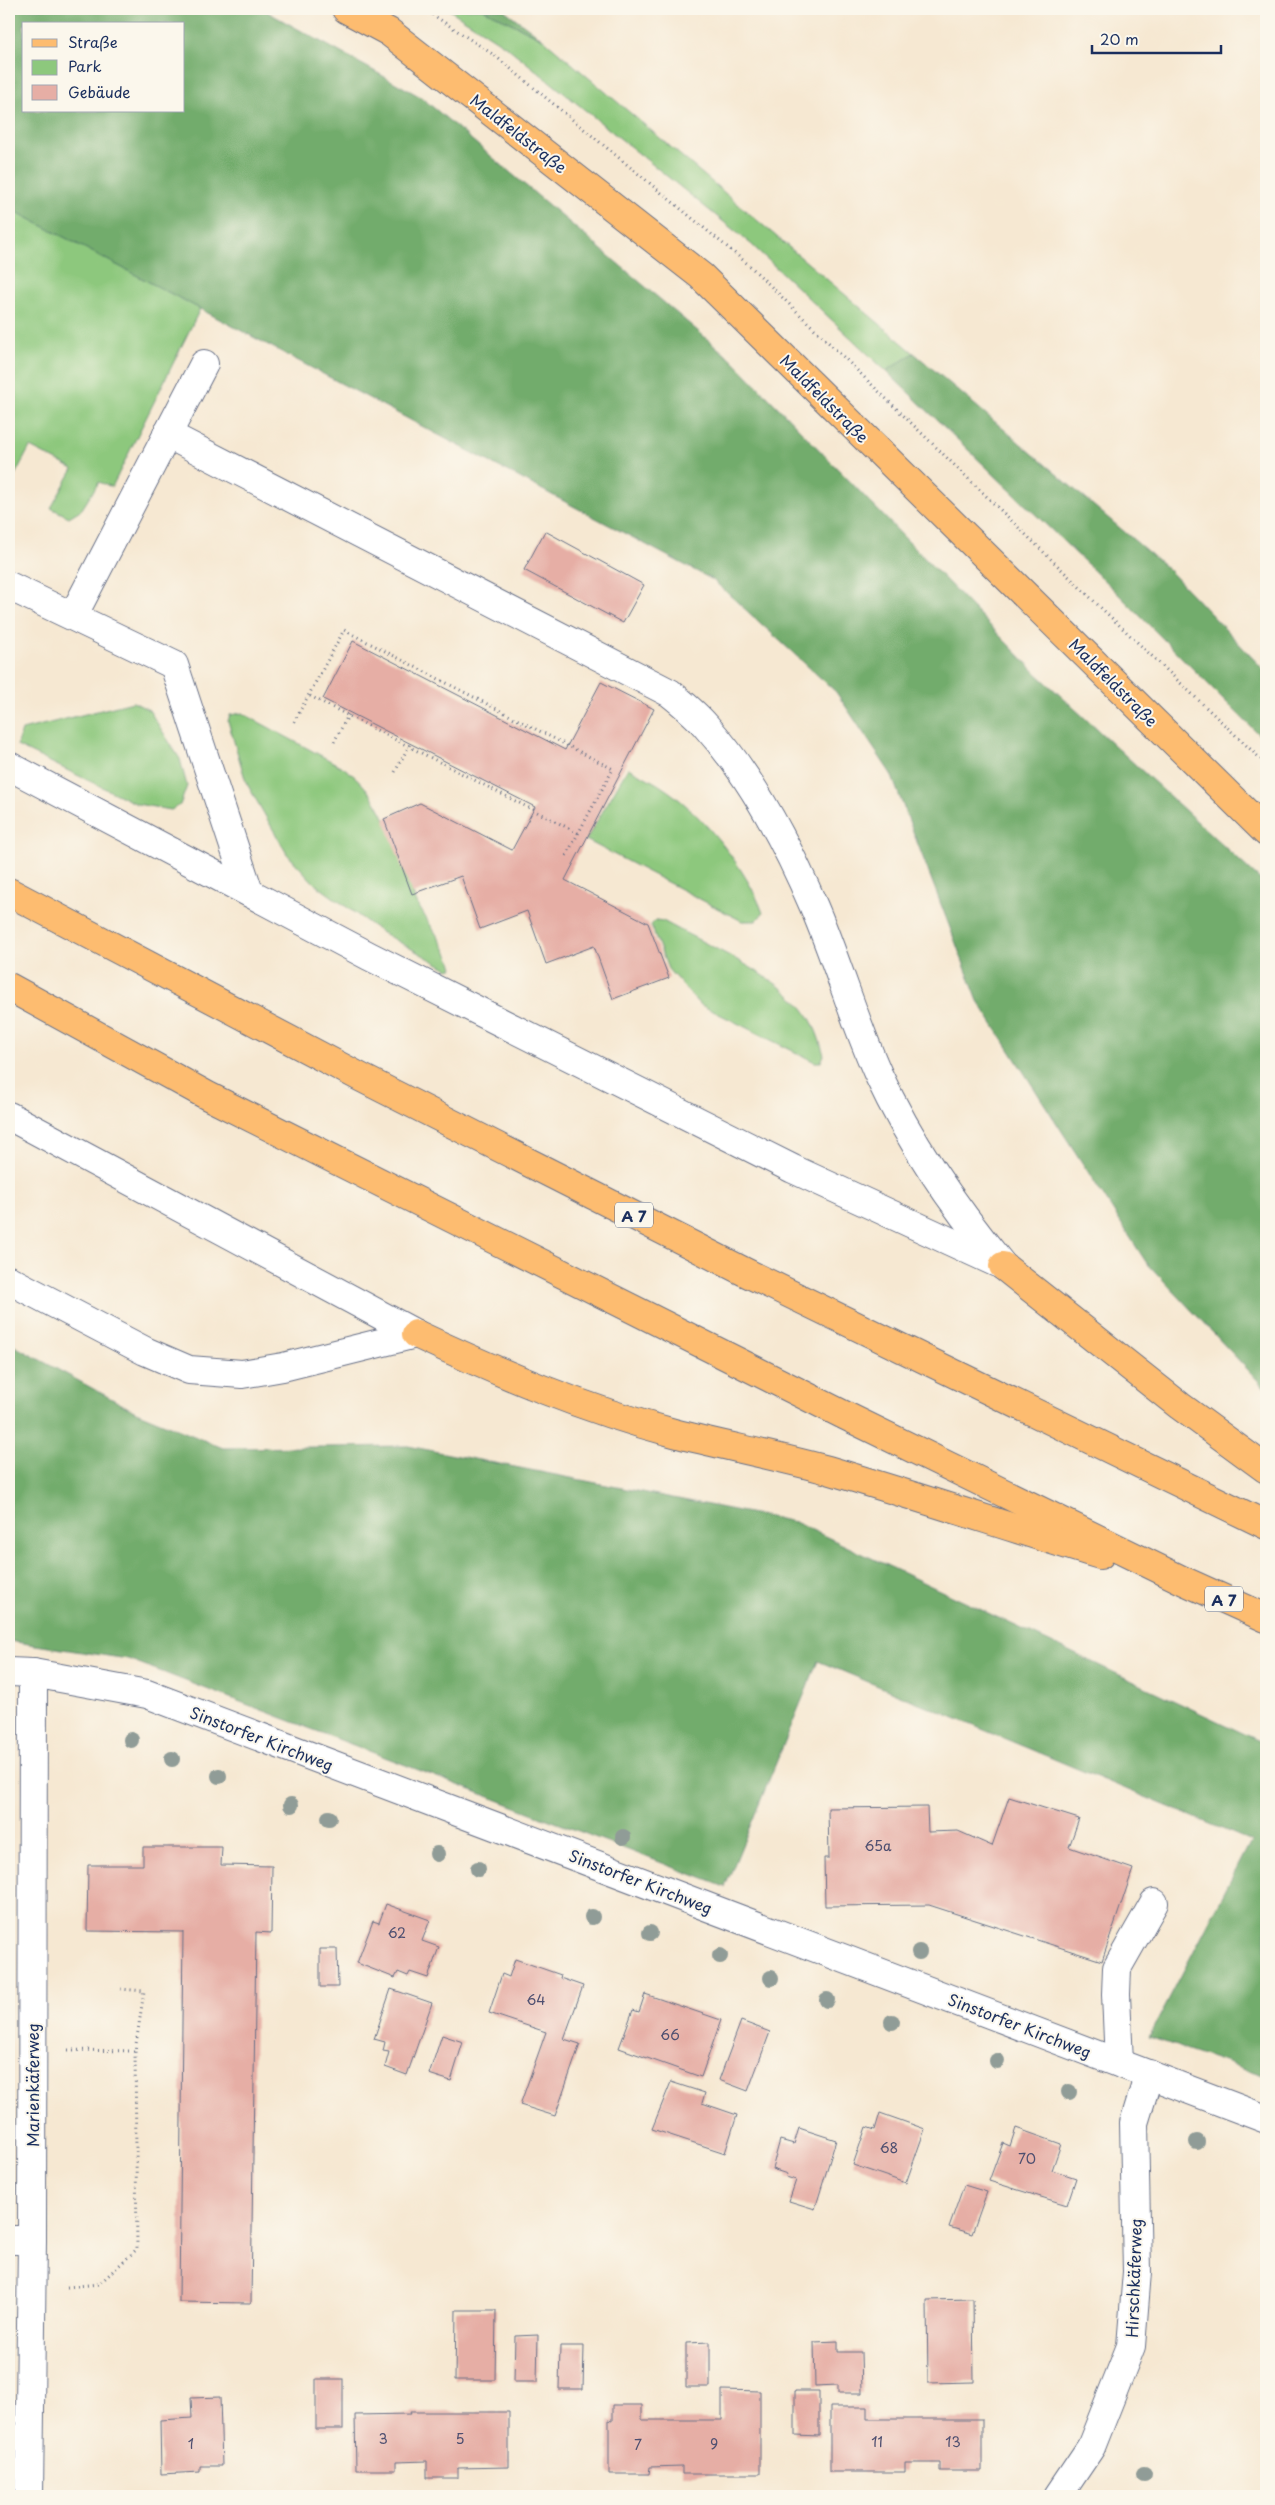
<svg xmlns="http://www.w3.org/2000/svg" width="1275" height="2505" viewBox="0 0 1275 2505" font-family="'Playpen Sans',sans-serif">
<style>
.green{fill:#8dc87d;stroke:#547c6e}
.forest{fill:#72ac6c;stroke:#466e65;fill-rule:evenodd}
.building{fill:#e6aea5}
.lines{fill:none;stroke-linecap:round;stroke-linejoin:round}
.minor-casing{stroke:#687087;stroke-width:30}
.major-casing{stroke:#687087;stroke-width:30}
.highway-casing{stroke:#687087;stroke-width:30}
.path{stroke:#687087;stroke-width:3;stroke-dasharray:1 4;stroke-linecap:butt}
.minor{stroke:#fff;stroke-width:28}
.major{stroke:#fdbc70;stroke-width:28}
.highway{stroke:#fdbc70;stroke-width:28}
.tree{fill:#909c97}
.labels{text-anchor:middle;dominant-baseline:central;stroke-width:4;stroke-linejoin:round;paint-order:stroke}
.number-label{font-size:14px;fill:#4e4f70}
.shield{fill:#fbf7ec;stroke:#5e6b89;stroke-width:1}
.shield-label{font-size:15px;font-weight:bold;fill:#1b2f5e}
.street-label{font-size:16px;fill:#1b2f5e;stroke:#fbf7ec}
</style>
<rect width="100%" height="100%" fill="#fbf7ec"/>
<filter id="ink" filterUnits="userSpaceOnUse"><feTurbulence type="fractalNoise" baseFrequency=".02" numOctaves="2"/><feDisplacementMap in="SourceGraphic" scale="10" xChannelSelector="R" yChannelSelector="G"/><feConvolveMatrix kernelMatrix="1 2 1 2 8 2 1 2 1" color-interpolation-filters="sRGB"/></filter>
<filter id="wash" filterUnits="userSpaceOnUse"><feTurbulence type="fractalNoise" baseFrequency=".0096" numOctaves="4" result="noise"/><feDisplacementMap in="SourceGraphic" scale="20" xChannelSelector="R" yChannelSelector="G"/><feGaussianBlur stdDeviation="1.12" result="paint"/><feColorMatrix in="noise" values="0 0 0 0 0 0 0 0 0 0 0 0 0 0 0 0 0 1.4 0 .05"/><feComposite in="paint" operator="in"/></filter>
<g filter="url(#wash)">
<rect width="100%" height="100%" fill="#f6e8d2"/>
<g class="green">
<polygon points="448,9 483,9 543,39 914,353 886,371 751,244 507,47"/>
<polygon points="9,208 200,309 112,487 99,482 82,509 69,517 51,508 73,469 30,447 9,486"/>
<polygon points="133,702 149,710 180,759 187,786 180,805 171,810 137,804 17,746 22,730"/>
<path d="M242 713 344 768C389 799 395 854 416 901 426 921 449 949 453 968L448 969 381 932 315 884 287 854 246 782 228 721 230 715Z"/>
<path d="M628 768C641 775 656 782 668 791 704 816 748 871 763 913L756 921H742L586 840Z"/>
<path d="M656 920 663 921C704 944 773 973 802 1007 814 1021 819 1038 824 1055L821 1062H815L699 1004 668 969 651 925Z"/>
</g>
<g class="forest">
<path d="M9 9H262L421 97 732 360 1037 674 1266 885V1389L1146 1262 978 1001 891 774 836 692 713 580 9 208ZM24 24H184V111H24Z"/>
<polygon points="483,9 503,9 543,39"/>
<polygon points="914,353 1167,568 1266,672 1266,742 1112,588 886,371"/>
<polygon points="9,1343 136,1412 223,1448 408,1446 795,1522 1266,1744 1266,2076 1149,2037 1251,1841 818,1661 725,1887 128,1659 9,1641"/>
</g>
<g id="blocks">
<g class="building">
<polygon points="545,531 644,585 623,623 524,570"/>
<polygon points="353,641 565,750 601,682 654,709 565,880 648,923 669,978 613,999 594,946 546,964 527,911 480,929 461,876 412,894 384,819 420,803 512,850 535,807 323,699"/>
<polygon points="1009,1797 1079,1819 1069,1847 1133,1869 1102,1961 929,1905 825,1906 824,1858 829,1858 828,1808 927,1807 928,1832 958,1831 992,1846"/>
<polygon points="143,1847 222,1847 221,1865 272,1866 271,1933 256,1932 251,2303 179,2302 183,1932 87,1931 88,1865 143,1865"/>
<polygon points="386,1904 430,1920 422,1941 439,1947 428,1978 410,1972 408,1976 398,1972 395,1978 357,1963 373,1921 379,1923"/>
<polygon points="320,1949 337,1949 338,1987 320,1987"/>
<polygon points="515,1959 561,1975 560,1978 583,1986 564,2039 580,2044 555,2116 520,2105 546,2032 489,2013 502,1974 509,1977"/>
<polygon points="391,1989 432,2003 407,2075 385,2067 389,2052 383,2051 385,2042 374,2039"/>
<polygon points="645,1994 721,2020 701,2077 619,2048 633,2010 639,2012"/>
<polygon points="741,2021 770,2032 748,2091 719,2080"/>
<polygon points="442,2035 463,2042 451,2081 429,2074"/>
<polygon points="671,2082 705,2093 702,2103 737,2115 725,2153 652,2129"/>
<polygon points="880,2113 925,2129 906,2183 853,2165 866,2127 875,2130"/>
<polygon points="799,2128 836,2140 815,2209 789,2201 796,2180 786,2177 787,2174 772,2169 780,2140 794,2144"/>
<polygon points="1016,2128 1061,2144 1052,2170 1076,2178 1067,2205 989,2181 1003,2143 1010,2146"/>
<polygon points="964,2185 987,2192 972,2234 949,2227"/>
<polygon points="973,2299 974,2382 928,2383 927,2300"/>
<polygon points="456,2310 496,2310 495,2380 455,2380"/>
<polygon points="538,2335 537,2382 514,2382 515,2336"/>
<polygon points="838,2341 838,2352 861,2352 862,2393 838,2393 838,2385 815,2386 814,2342"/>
<polygon points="710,2342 710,2387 686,2387 686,2343"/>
<polygon points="560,2346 584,2346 583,2389 559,2389"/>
<rect x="316" y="2379" width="27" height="50"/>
<polygon points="722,2390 760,2391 760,2474 682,2474 682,2466 650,2467 649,2474 609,2474 609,2420 613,2421 613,2405 642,2405 642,2420 722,2420"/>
<polygon points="795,2391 819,2391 819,2436 795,2435"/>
<polygon points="220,2397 222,2466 200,2466 200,2472 161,2474 160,2420 192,2418 191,2398"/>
<polygon points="830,2407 867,2407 867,2419 982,2419 982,2471 940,2471 940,2463 905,2463 905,2472 830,2472"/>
<polygon points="410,2412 509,2412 509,2467 458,2468 458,2478 427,2478 427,2461 396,2462 396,2470 356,2470 355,2415 411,2414"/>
</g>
</g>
</g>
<g filter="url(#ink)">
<use href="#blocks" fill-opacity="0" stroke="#687087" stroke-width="1"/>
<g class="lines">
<g class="minor-casing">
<g id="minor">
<path d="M167 434 670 693C682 703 696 714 706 726 752 777 787 844 814 907 838 963 854 1021 879 1076 911 1145 955 1208 1003 1266"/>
<polyline points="9,586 174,665 249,892"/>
<polyline points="73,616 204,364"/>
<polyline points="9,766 369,956 793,1169 997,1263"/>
<polyline points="9,1116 416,1334"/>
<polyline points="9,1280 145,1351 189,1370 242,1374 283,1367 416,1334"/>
<polyline points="9,1672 33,1673 147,1694 1266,2119"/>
<polyline points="1119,2063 1116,1994 1117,1968 1154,1903"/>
<polyline points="9,2240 32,2240"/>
<polyline points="29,2496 32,2240 33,1673"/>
<polyline points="1058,2496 1091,2447 1131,2346 1137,2272 1134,2123 1149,2074"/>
</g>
</g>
<g class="major-casing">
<polyline id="major" points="346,9 389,32 701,276 1266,832"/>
</g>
<g class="highway-casing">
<g id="highway">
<polyline points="9,892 362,1078 745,1272 1266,1525"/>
<polyline points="9,987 208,1096 846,1416 1182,1580 1266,1618"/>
<polyline points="1003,1266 1180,1406 1266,1469"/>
<path d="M416 1334C499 1373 584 1409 674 1433 725 1446 777 1456 828 1470 919 1497 1009 1527 1100 1555"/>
</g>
</g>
<g class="path">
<polyline points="424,9 494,55 749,265 1099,606 1266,764"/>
<polyline points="310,696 580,834"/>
<polyline points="294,722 344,630 613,769 566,856"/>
<polyline points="334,742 350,712"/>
<polyline points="395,772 410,744"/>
<polyline points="68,2050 135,2051"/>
<polyline points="67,2287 99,2284 137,2249 135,2051 144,1991 121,1989"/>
</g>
<use href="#minor" class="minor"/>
<use href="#major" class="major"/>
<use href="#highway" class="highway"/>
</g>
<g class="tree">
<circle cx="131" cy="1740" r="8"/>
<circle cx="172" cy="1759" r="8"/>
<circle cx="219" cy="1776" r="8"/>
<circle cx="291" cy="1805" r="8"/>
<circle cx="329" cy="1818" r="8"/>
<circle cx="623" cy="1837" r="8"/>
<circle cx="437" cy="1854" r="8"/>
<circle cx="478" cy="1869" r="8"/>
<circle cx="592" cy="1917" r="8"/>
<circle cx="650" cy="1933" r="8"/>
<circle cx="919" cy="1952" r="8"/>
<circle cx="720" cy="1956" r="8"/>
<circle cx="771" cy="1978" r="8"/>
<circle cx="827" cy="2000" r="8"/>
<circle cx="892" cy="2022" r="8"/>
<circle cx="997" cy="2061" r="8"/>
<circle cx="1069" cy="2092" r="8"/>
<circle cx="1197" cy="2142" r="8"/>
<circle cx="1144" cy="2474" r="8"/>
</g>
</g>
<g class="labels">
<g class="number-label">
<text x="878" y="1845">65a</text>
<text x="397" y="1932">62</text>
<text x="536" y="1999">64</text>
<text x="670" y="2034">66</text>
<text x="889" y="2147">68</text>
<text x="1027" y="2158">70</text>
<text x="383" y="2438">3</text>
<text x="460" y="2438">5</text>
<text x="877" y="2441">11</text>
<text x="953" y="2441">13</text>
<text x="191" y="2443">1</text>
<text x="714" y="2443">9</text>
<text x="638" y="2444">7</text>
</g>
<g class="shield">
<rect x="615" y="1202.5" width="38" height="25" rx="4"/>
<rect x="1205" y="1586.5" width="38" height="25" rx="4"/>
</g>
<g class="shield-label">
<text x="634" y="1215">A 7</text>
<text x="1224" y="1599">A 7</text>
</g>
<g class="street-label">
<text transform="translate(519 133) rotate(38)">Maldfeldstraße</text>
<text transform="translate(825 398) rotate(45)">Maldfeldstraße</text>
<text transform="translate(1114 682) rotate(45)">Maldfeldstraße</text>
<text transform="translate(262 1738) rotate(21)">Sinstorfer Kirchweg</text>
<text transform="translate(641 1881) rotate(21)">Sinstorfer Kirchweg</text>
<text transform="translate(1020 2025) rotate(21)">Sinstorfer Kirchweg</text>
<text transform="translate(32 2085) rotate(-90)">Marienkäferweg</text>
<text transform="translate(1133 2278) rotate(-88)">Hirschkäferweg</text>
</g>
</g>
<rect width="1275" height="2505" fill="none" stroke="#fbf7ec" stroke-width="30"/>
<rect x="22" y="22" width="162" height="90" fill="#fbf7ec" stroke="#a1a7b3"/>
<rect x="32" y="39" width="25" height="8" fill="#fdbc70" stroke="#a1a7b3"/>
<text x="68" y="48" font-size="15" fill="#1b2f5e">Straße</text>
<rect x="32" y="60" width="25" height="15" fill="#8dc87d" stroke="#a1a7b3"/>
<text x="68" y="72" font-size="15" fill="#1b2f5e">Park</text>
<rect x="32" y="85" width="25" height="15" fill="#e6aea5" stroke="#a1a7b3"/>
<text x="68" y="98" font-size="15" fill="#1b2f5e">Gebäude</text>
<path d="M1092 45v8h129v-8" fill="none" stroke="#1b2f5e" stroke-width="2.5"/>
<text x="1100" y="45" font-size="15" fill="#1b2f5e" stroke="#fbf7ec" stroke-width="4" paint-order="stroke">20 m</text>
</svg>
